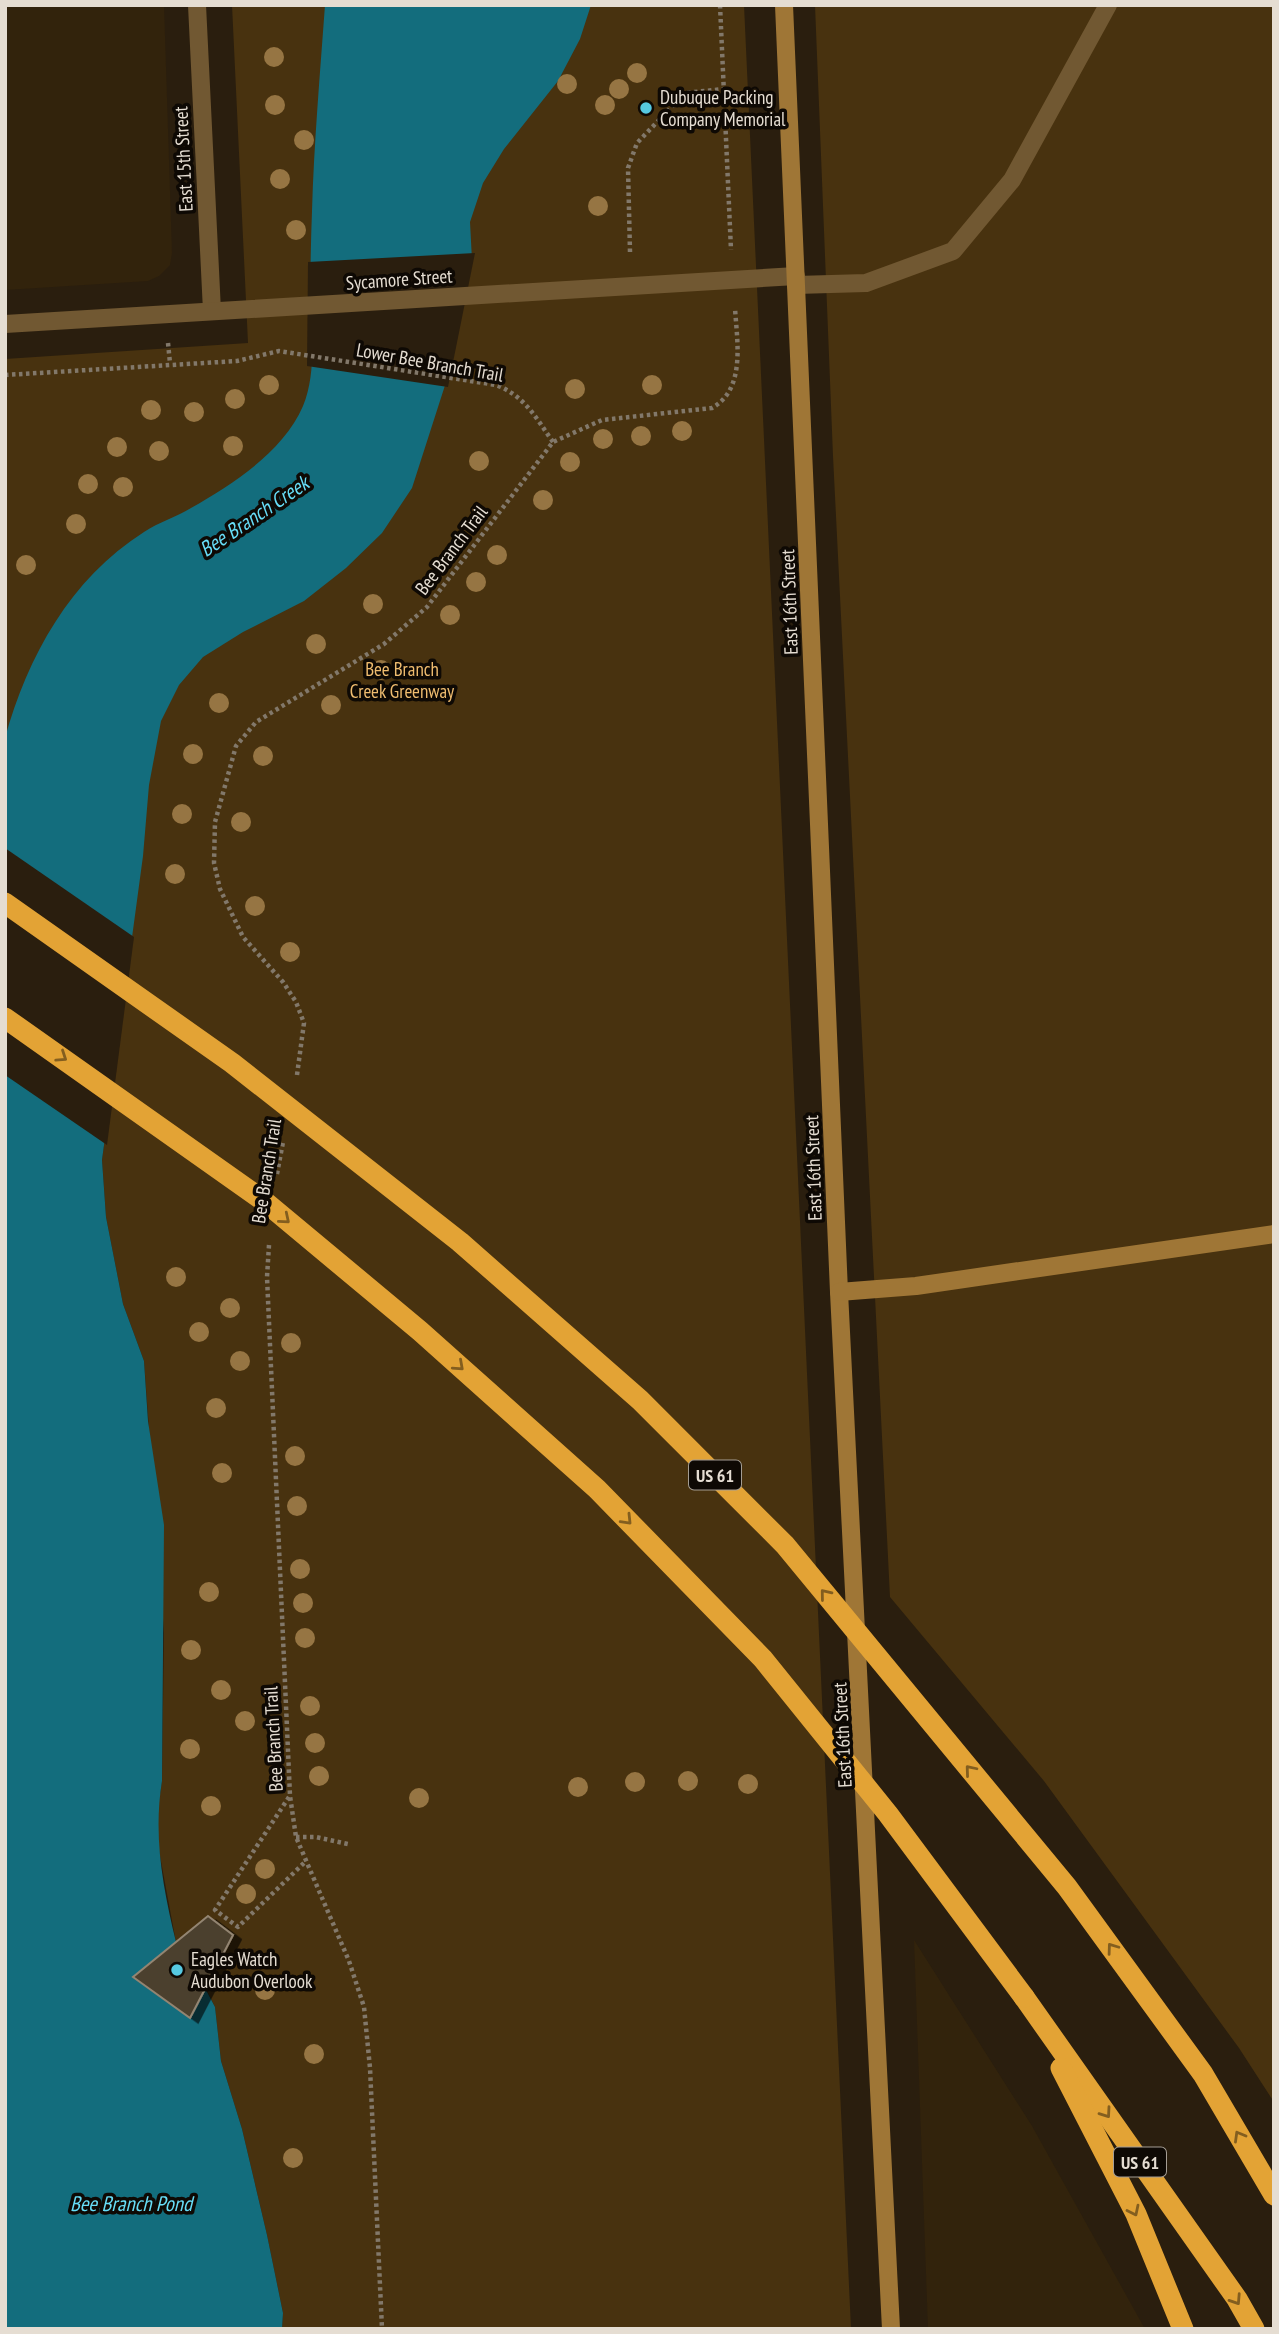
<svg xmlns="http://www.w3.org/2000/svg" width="1279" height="2334" viewBox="0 0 1279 2334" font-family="'PT Sans Narrow',sans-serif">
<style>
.built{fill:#32230c}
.green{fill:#48320f}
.water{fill:#136d7d}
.pier{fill:#2a1e0e}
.building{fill:#4c402e;stroke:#938572;stroke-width:2;filter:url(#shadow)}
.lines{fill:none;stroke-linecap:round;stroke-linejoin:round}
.path{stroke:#82786a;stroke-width:4.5;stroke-dasharray:3.5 3.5;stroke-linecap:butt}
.lane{stroke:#715832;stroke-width:18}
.street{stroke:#715832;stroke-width:18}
.secondary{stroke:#9f7636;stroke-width:18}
.highway{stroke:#e3a335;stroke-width:21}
.highway-bridge{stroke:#e3a335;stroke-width:21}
.tree{fill:#967543}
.oneway{stroke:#835e1f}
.poi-dot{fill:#56c9e1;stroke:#0e0904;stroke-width:2.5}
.labels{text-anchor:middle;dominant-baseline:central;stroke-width:7;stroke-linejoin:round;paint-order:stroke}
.shield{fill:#0e0904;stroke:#a49d94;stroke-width:2}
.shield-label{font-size:18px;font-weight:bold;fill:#e5ddd2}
.poi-label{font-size:19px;fill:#e5ddd2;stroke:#0e0904;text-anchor:start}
.street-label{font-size:19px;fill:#e5ddd2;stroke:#0e0904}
.park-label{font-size:19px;fill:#efbc6f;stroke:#0e0904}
.water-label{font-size:21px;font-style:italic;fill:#67ddf7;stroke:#0e0904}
</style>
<defs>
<filter id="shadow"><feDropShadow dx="8" dy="4.5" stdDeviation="0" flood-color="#0009"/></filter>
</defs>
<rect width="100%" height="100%" fill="#2a1e0e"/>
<g class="built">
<polygon points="5,5 164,5 172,253 170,265 159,276 148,281 5,290"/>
<polygon points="914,1940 1032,2126 1145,2329 928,2329"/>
</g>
<g class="green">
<polygon points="232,5 744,5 851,2329 282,2329 283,2313 267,2235 242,2129 221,2061 215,2007 206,1989 190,2018 158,1845 157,1814 162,1781 164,1633 144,1361 123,1304 106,1217 102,1160 131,935 5,848 5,359 248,343"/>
<polygon points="815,5 1274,5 1274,2102 1239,2048 1044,1781 890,1597 833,456"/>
</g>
<path class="water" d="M325 5H591L580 39 558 81 504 149 483 183 470 222 472 260 448 376 412 488 382 533 346 568 304 601 243 632 203 657 179 685 161 721 149 785 143 856 102 1160 106 1217 123 1304 144 1361 148 1421 164 1525 162 1781C153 1836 163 1888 176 1942L133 1977 190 2018 205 1988 215 2007 221 2061 242 2129 267 2235 283 2313 282 2329H5V738C28 656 70 579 144 532 159 522 176 517 191 508 233 484 283 452 303 406 317 372 311 332 311 296 310 268 311 240 312 211 314 143 320 74 325 5Z"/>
<g class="pier">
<polygon points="475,253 448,387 307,366 308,262"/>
<polygon points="5,848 134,937 107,1145 5,1075"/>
</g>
<polygon class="building" points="208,1916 233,1935 190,2018 133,1977"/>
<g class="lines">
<g class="path">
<polyline points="720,5 731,250"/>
<polyline points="630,252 628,168 637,143 685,93 724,89"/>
<polyline points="168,343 170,363"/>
<path d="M5 375 237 361 279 351 496 385C525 396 536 418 553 442"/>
<path d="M297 1075 304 1023 296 1002 283 982 243 937 220 889 214 863 215 822 236 746 256 722 384 644 427 607 553 442 602 420 712 408C746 389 737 342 735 308"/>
<polyline points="277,1174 283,1142"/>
<polyline points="269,1245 267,1277 290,1796 296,1837 349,1961 364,2007 370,2068 382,2329"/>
<polyline points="289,1797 215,1910 238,1927 306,1861"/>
<polyline points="296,1837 316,1837 348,1844"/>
</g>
<polyline class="lane" points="796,285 866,283 953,251 1012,180 1108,5"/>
<g class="street">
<polyline points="197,5 212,311"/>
<polyline points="5,324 796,276"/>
</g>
<g class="secondary">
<polyline points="784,5 839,1292 891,2329"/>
<polyline points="839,1292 916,1286 1274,1234"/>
</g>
<g class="highway">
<polyline points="1024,1997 1237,2299 1254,2329"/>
<polyline points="1061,2068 1136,2214 1183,2329"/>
</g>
<g class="highway-bridge">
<polyline points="5,903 232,1063 460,1242 640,1400 785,1545 1067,1887 1203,2074 1274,2195"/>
<polyline points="5,1018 264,1201 420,1331 597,1489 763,1659 888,1814 1024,1997"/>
</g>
</g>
<g class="tree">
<circle cx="274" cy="57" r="10"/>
<circle cx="637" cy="73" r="10"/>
<circle cx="567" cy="84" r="10"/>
<circle cx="619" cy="89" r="10"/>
<circle cx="275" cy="105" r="10"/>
<circle cx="605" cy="105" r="10"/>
<circle cx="304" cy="140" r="10"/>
<circle cx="280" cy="179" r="10"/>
<circle cx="598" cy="206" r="10"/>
<circle cx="296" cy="230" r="10"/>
<circle cx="269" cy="385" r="10"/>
<circle cx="652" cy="385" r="10"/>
<circle cx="575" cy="389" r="10"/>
<circle cx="235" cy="399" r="10"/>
<circle cx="151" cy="410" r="10"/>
<circle cx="194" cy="412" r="10"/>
<circle cx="682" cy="431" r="10"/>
<circle cx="641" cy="436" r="10"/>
<circle cx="603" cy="439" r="10"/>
<circle cx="233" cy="446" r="10"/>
<circle cx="117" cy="447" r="10"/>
<circle cx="159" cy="451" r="10"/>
<circle cx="479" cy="461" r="10"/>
<circle cx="570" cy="462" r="10"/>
<circle cx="88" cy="484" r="10"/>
<circle cx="123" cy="487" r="10"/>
<circle cx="543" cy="500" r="10"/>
<circle cx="76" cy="524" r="10"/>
<circle cx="497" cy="555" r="10"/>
<circle cx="26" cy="565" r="10"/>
<circle cx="476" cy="582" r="10"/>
<circle cx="373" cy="604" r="10"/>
<circle cx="450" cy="615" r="10"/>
<circle cx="316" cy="644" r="10"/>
<circle cx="381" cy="670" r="10"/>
<circle cx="219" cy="703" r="10"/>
<circle cx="331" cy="705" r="10"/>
<circle cx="193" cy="754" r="10"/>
<circle cx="263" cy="756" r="10"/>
<circle cx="182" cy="814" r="10"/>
<circle cx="241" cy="822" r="10"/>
<circle cx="175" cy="874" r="10"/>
<circle cx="255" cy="906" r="10"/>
<circle cx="290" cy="952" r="10"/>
<circle cx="176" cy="1277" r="10"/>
<circle cx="230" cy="1308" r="10"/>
<circle cx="199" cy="1332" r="10"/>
<circle cx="291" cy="1343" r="10"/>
<circle cx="240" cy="1361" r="10"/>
<circle cx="216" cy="1408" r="10"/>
<circle cx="295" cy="1456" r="10"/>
<circle cx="222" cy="1473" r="10"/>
<circle cx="297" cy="1506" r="10"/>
<circle cx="300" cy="1569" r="10"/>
<circle cx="209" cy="1592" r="10"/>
<circle cx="303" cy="1603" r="10"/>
<circle cx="305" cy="1638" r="10"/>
<circle cx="191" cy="1650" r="10"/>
<circle cx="221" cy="1690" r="10"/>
<circle cx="310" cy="1706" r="10"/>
<circle cx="245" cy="1721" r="10"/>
<circle cx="315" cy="1743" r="10"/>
<circle cx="190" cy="1749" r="10"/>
<circle cx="319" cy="1776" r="10"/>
<circle cx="688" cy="1781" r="10"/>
<circle cx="635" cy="1782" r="10"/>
<circle cx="748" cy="1784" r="10"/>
<circle cx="578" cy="1787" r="10"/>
<circle cx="419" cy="1798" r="10"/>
<circle cx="211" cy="1806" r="10"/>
<circle cx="265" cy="1869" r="10"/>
<circle cx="246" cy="1894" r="10"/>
<circle cx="265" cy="1990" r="10"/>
<circle cx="314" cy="2054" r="10"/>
<circle cx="293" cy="2158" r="10"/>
</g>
<defs><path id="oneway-chevron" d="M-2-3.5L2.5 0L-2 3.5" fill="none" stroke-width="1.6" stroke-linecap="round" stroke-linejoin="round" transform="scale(1.75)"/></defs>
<g class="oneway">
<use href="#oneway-chevron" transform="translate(62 1057) rotate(34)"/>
<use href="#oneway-chevron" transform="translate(285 1219) rotate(40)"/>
<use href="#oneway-chevron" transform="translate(459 1366) rotate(42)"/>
<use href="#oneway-chevron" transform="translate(627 1520) rotate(46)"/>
<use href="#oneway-chevron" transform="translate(825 1594) rotate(-129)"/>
<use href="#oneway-chevron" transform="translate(970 1770) rotate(-130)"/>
<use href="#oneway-chevron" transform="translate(1112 1948) rotate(-126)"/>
<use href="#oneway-chevron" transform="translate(1106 2113) rotate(55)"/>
<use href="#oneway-chevron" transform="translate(1239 2136) rotate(-120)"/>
<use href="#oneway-chevron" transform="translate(1134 2211) rotate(64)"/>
<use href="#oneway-chevron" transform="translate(1236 2300) rotate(57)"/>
</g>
<g class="poi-dot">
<circle cx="646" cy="108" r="7"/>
<circle cx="177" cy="1970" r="7"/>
</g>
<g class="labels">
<g class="shield">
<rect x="689" y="1460.5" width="52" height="29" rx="5"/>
<rect x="1114" y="2147.5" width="52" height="29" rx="5"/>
</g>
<g class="shield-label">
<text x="715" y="1475">US 61</text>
<text x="1140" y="2162">US 61</text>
</g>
<g class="poi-label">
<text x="660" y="97">Dubuque Packing<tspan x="660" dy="22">Company Memorial</tspan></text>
<text x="191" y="1959">Eagles Watch<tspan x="191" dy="22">Audubon Overlook</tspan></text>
</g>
<g class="street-label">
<text transform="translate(183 159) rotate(-93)">East 15th Street</text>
<text transform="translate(399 279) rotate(-4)">Sycamore Street</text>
<text transform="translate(430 362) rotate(10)">Lower Bee Branch Trail</text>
<text transform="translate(451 550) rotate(-53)">Bee Branch Trail</text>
<text transform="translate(789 602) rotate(-92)">East 16th Street</text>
<text transform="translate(813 1168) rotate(-92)">East 16th Street</text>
<text transform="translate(266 1171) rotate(-81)">Bee Branch Trail</text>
<text transform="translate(842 1735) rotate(-93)">East 16th Street</text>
<text transform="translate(273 1739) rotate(-93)">Bee Branch Trail</text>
</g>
<g class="park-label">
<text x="402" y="669">Bee Branch<tspan x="402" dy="22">Creek Greenway</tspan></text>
</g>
<g class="water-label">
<text transform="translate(254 516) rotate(-34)">Bee Branch Creek</text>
<text x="131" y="2203">Bee Branch Pond</text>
</g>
</g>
<rect width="1279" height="2334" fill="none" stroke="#e5ddd2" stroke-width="14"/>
</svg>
